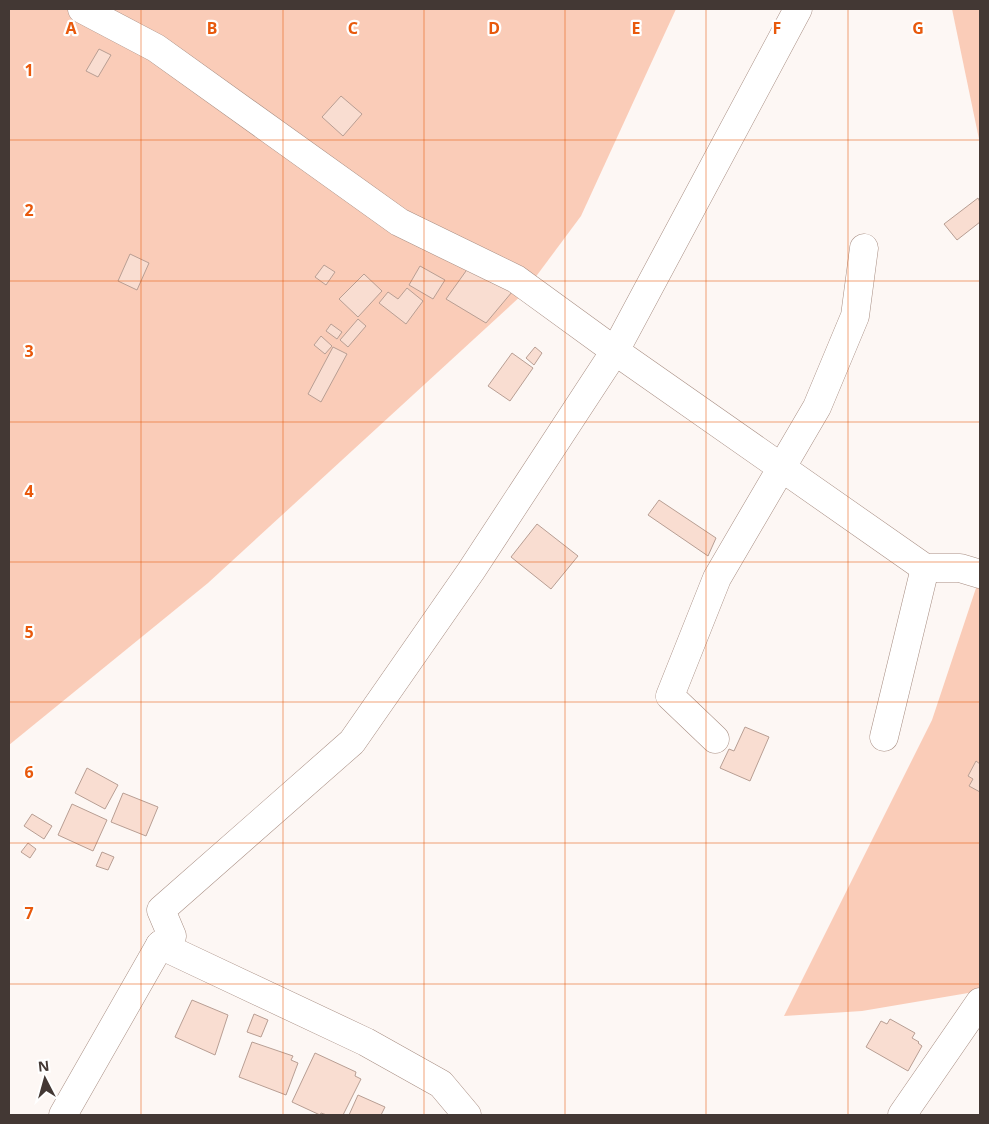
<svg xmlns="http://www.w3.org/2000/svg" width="989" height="1124" viewBox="0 0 989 1124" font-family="'Noto Sans',sans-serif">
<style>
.green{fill:#faccb8}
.building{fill:#f9ddd1;stroke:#b89e93}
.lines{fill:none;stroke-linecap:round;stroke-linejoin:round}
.minor-casing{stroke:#a88e83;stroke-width:29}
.minor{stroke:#fff;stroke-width:28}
.grid{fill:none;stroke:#e8590c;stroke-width:1;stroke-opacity:0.55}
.grid-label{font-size:16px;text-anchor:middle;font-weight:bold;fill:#e8590c;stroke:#fff;stroke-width:4.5;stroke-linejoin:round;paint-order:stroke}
</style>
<rect width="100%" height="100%" fill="#fdf7f4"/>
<g class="green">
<polygon points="9,9 676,9 581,216 523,294 208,583 9,745"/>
<polygon points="952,9 980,9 980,144"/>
<polygon points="980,576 980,991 862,1011 784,1016 932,720"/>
</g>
<g class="building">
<polygon points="99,49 111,55 98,77 86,71"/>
<polygon points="341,96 362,114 343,136 322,117"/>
<polygon points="978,198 980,202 980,222 957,240 944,224"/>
<polygon points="130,254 149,263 137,290 118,281"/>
<polygon points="471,264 512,292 486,323 446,299"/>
<polygon points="324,265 335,272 326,285 315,277"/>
<polygon points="420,266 445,280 433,299 409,285"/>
<polygon points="364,274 382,291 358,317 339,299"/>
<polygon points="407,288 423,301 406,324 379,303 388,292 398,299"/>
<polygon points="358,319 366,326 348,347 340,340"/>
<polygon points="331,324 342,332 337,339 326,331"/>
<polygon points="321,336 332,346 325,354 314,345"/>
<polygon points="333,347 347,354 321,402 308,394"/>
<polygon points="535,347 542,353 534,365 526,358"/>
<polygon points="512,353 533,368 510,401 488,386"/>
<polygon points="659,500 716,538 708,556 648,515"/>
<polygon points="537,524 578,556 551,589 511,557"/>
<polygon points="745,727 769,737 750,781 720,768 729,749 734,751"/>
<polygon points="976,761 980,764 980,792 969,786 973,779 968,776"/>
<polygon points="87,768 118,785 105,809 75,793"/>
<polygon points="123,793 158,807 146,836 111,822"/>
<polygon points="72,804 107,820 93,851 58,835"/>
<polygon points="32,814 52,826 44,839 24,826"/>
<polygon points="28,843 36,849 30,858 21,852"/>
<polygon points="102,852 114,857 108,870 96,866"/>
<polygon points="192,1000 228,1015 215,1055 175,1037"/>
<polygon points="254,1014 268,1020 261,1037 247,1032"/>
<polygon points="890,1019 915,1033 912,1038 919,1042 918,1043 922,1046 908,1071 866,1047 881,1021 887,1024"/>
<polygon points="252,1042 293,1056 291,1060 298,1063 286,1095 239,1077"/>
<polygon points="315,1053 356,1072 355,1076 361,1079 343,1115 327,1115 321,1113 320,1115 292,1102"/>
<polygon points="358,1095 385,1107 381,1115 349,1115"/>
</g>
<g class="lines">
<g class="minor-casing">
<g id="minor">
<polyline points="82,9 156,48 399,222 516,279 615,351 925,568 960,568 980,574"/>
<polyline points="884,737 925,568"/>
<polyline points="715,739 670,696 717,578 817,407 855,316 864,248"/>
<polyline points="63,1115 160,945"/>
<polyline points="467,1115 441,1084 366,1042 160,945 172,936 161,910 352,742 471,571 615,351 798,9"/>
<polyline points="902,1115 980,1002"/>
</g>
</g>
<use href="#minor" class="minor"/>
</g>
<path class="grid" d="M141 9V1115M283 9V1115M424 9V1115M565 9V1115M706 9V1115M848 9V1115M9 140H980M9 281H980M9 422H980M9 562H980M9 702H980M9 843H980M9 984H980"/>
<g class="grid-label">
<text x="71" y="34">A</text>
<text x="212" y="34">B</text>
<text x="353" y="34">C</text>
<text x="494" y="34">D</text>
<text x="636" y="34">E</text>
<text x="777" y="34">F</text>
<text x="918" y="34">G</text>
<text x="29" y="76">1</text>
<text x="29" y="216">2</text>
<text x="29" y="357">3</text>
<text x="29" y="497">4</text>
<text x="29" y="638">5</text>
<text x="29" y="778">6</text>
<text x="29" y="919">7</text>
</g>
<rect width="989" height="1124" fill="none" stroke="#433834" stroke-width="20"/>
<g transform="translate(45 1079) rotate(354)" stroke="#ffffff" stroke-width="4" paint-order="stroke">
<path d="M0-4L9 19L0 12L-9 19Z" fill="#433834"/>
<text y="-8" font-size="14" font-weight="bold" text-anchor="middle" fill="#433834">N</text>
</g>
</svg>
